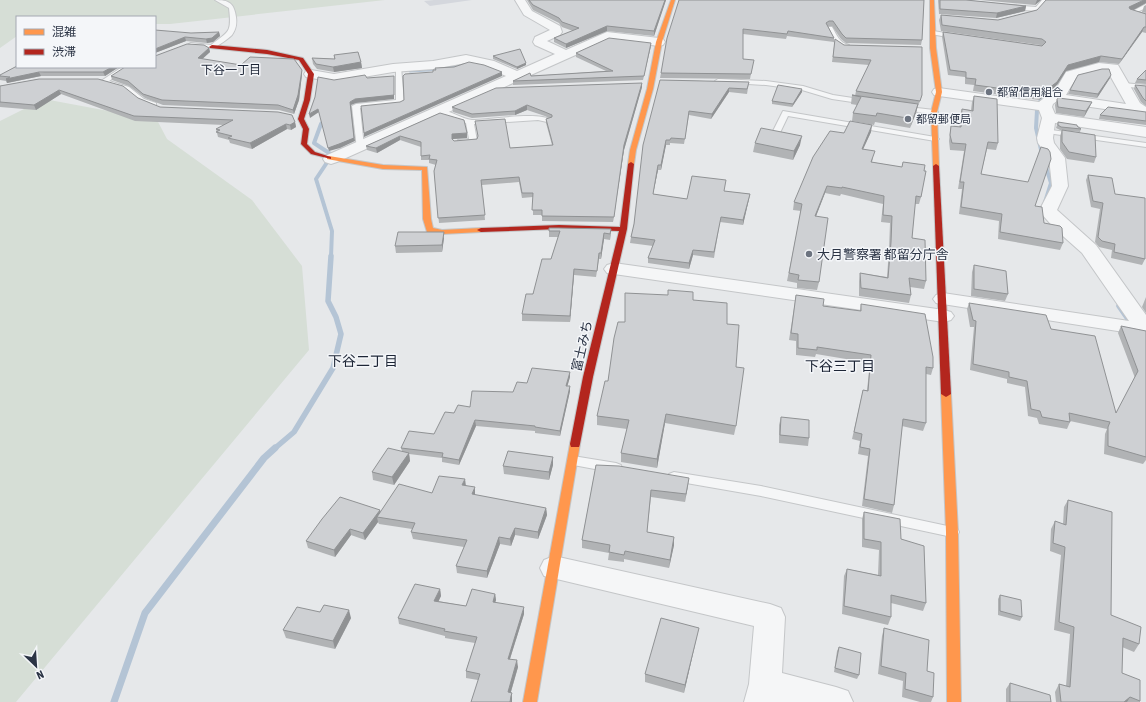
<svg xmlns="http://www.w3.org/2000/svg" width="1146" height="702" viewBox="0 0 1146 702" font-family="'Asap Condensed','Noto Sans JP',sans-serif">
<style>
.built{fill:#d4d7dd}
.green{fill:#d6ded6}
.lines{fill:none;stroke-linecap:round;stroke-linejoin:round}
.stream-far3{stroke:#b4c4d5;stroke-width:3}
.stream-far2{stroke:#b4c4d5;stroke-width:4}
.stream-far1{stroke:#b4c4d5;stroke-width:5.5}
.stream{stroke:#b4c4d5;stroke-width:7}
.lane-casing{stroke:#c4c6c8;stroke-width:2}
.street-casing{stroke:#c4c6c8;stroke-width:2}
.slow-casing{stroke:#c4c6c8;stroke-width:2}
.jam-casing{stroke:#c4c6c8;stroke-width:2}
.lane{fill:#f5f6f7;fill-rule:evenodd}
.street{fill:#f5f6f7;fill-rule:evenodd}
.slow{fill:#ff974d;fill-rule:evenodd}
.jam{fill:#b3261e;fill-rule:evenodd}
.wall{fill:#b1b3b5}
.shaded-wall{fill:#909294}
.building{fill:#ced0d3;stroke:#909294}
.poi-dot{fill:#6c737f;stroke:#f4f6f9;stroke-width:1.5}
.labels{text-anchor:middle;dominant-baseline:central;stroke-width:3;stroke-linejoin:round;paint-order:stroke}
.far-poi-label{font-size:11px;fill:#2b3445;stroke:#f4f6f9;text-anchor:start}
.far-neighbourhood-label{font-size:12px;fill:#1d2536;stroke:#f4f6f9}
.poi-label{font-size:13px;fill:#2b3445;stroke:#f4f6f9;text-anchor:start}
.street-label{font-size:13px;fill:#2b3445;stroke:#f4f6f9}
.neighbourhood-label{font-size:14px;fill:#1d2536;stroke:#f4f6f9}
</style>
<rect width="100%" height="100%" fill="#e6e8ea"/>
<polygon class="built" points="434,0 472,0 430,6 424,1"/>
<g class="green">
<polygon points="0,0 385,0 170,24 155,24 155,17 17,17 17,36 0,48"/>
<polygon points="44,99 157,120 167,139 252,200 302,266 309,350 16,702 0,702 0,121"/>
</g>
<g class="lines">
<g class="stream-far3">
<polyline points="410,71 428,70 463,64"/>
<polyline points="1058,88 1063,74 1086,67 1091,60"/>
<polyline points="1037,111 1039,102 1050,94"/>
</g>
<g class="stream-far2">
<polyline points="1037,110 1036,128 1042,154"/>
<polyline points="326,119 321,124 314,143 332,155 316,179 332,231 331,257"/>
<polyline points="1045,164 1051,183 1045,202"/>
</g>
<g class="stream-far1">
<polyline points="1119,306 1128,319"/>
<polyline points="274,449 294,432 333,368 341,334 336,317 328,301 331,256"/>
</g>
<polyline class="stream" points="114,702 145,613 264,458 275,448"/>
<g class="lane-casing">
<g id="lane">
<path d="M215 0C229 0 234 3 236 17 237 24 236 29 232 35 227 40 220 44 214 48L189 46V44L191 43 211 45C229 31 232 33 229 8Z"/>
<polygon points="1042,0 1048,0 1037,11 1011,9 1008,7 1011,5 1036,7"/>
<polygon points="1146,4 1146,8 1137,12 1146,14 1146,18 1129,13"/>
<path d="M828 27H832C837 35 839 43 849 45V47C838 49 828 37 828 27Z"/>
<polygon points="933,31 958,35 961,37 958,39 931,34 931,32"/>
<polygon points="396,66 401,67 404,102 400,104 360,108 364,147 363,149 357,149 352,106 356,104 396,100"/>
<path d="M122 67H129L109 81 129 87 144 99 156 103V107C143 108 135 96 125 90 119 86 108 85 101 83V81Z"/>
<polygon points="718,79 766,81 803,86 833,95 866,100 870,102 866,104 832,99 802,90 766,85 716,82 715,81"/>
<polygon points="1123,83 1146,85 1146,89 1121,86 1120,85"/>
<polygon points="900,106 934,110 938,112 934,114 903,110 900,110"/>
<path d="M436 110C448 108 460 119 472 120 489 120 539 111 551 120L547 122 538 120 474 124 477 141C473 145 463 145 458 144V140L469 139 466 123 436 114Z"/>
<polygon points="783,111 935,137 939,139 935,141 788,116 778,137 772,137 771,135"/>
<polygon points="1044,129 1146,143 1146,147 1047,133 1043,131"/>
<polygon points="573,456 616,463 621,465 622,468 621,471 616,473 568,464 567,461 568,458"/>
<polygon points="674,472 761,486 952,527 957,528 959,532 957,536 952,537 761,496 669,480 668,477 669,474"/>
</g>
</g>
<g class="street-casing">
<g id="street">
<polygon points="515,0 525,0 532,11 560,26 562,32 560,35 547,41 566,50 607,32 659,38 663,39 665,42 663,45 659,46 609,40 337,162 331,164 325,162 323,159 325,156 506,76 485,67 466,63 433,69 393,72 334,82 306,77 304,74 306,71 311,70 334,74 393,64 433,61 466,55 494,61 517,71 555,54 535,45 533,42 535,37 550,30 524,15"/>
<path d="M1099 63 1118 65 1140 103 1146 107V115L1063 103 1057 101 1053 104 1052 107 1055 114 1146 127V137L1055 123 1053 138 1054 143 1065 158 1068 186 1057 210 1096 245 1146 315V337L1124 332 936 303 933 299 936 295 943 293 1129 321 1082 253 1055 229 1039 211 1052 186 1049 158 1038 143 1037 138 1042 118 1039 110 939 96 934 95 932 92 934 89 939 88 1039 102 1056 89 1066 72ZM1100 71 1108 72 1126 104 1066 95 1076 78Z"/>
<polygon points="614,263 944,310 951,312 954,316 951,320 944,322 607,273 604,269 607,265"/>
<polygon points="554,556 770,604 781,608 785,617 782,673 836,687 848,691 853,702 744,702 749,684 754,626 544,576 540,568 544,560"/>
</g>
</g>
<g class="slow-casing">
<g id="slow">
<polygon points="671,0 675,0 662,42 653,89 636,150 634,164 631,166 628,164 630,150 647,89 656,42"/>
<polygon points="930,0 934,0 936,48 942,92 937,112 939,166 936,168 933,166 931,112 936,92 930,48"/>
<polygon points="329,156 383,165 427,167 431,219 433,228 442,230 481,228 485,230 481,232 442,234 427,232 423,219 422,170 383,169 327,159 327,157"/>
<polygon points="946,391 951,394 958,532 961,702 947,702 946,532 941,394"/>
<polygon points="575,440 579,441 580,444 537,702 523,702 570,444 571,441"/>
</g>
</g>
<g class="jam-casing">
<g id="jam">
<polygon points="212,45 267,50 303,58 314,74 310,100 304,119 309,129 307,144 315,152 331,157 331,159 311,154 301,144 303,129 298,119 304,100 308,74 299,60 267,54 210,48 209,47"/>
<polygon points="631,162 634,164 627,229 593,377 580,444 579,447 571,447 570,444 583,377 619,231 559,229 481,232 477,230 481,228 559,225 620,227 628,164"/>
<polygon points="936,164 939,166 951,394 946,397 941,394 933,166"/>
</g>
</g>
<use href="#lane" class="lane"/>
<use href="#street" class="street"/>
<use href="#slow" class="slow"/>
<use href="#jam" class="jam"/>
</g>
<g class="wall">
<polygon points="527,0 666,0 654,36 607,31 566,48 554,42 554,38 573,31 562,27 559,23 533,10"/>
<polygon points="679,0 924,0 922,40 921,45 846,43 841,39 832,26 828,26 834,38 834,42 787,36 786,39 743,34 743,59 753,64 750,79 660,78 661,73"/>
<polygon points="938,0 966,0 1026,6 1025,11 996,18 939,14"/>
<polygon points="980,0 1041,0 1035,5"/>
<polygon points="1146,3 1132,10 1146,14 1146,33 1142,32 1119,64 1099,62 1066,71 1055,88 1039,100 973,91 974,85 965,84 965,77 948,75 942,37 943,32 1042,46 1040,45 941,31 939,20 941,15 998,20 1037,10"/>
<polygon points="1146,5 1146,13 1142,12 1144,6"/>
<polygon points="219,32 220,36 213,42 207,43 186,41 155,53 191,33"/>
<polygon points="835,39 844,45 922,47 922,95 920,101 918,106 916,113 910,128 875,122 874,125 852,121 853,113 857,105 851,104 852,95 855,96 856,91 869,65 832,62"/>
<polygon points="651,43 643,80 513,85 513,81 531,76 606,71 576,57 576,53"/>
<polygon points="209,48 210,52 202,59 241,65 302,70 302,74 299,100 294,114 279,110 163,105 145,98 129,86 112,80 111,76"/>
<polygon points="334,55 361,62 362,68 334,72 317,69 313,64 312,58 334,59"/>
<polygon points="493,56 526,63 526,65 517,69 493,59"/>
<polygon points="119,67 105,76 41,76 7,83 6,81 0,80 0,75"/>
<polygon points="1146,70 1146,84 1135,83 1137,79"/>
<polygon points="1110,78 1097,98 1068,94 1070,90"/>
<polygon points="39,79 138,98 160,107 295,122 296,127 291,130 287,129 252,149 230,143 229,140 218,137 216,129 224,125 135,121 61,94 36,110 0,107 0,86"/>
<polygon points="660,80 749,82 747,94 729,92 711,119 689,115 684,144 670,143 670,145 666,145 661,170 658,170 653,194 687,199 724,191 750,194 743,225 720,222 714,258 693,255 689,269 648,263 648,258 653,246 630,243 631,237 634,224"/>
<polygon points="642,83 642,87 624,150 613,222 542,221 542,215 533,215 533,197 522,198 519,182 482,185 485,220 439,223 434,171 436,165 429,163 429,160 421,160 421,147 400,140 377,153 367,150 366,146 440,113 467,138 453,139 454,141 477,139 478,137 475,121 510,148 552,145 546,123 546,119 549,118 545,116 527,110 515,115 472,118 453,112 452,107"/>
<polygon points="1135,85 1146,86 1146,106 1141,102 1134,89"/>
<polygon points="802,89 802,92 792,107 772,104 772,101"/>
<polygon points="974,96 998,143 996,150 987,149 981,174 1035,206 1044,223 1063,243 1060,250 998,239 999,221 959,214 962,189 958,189 964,151 950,150 949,141 950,132 951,126 959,127 960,116 962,109 971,110 972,102"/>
<polygon points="1057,99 1092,102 1089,108 1084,117 1056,113 1055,105"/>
<polygon points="1146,112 1146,125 1099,119 1100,115"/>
<polygon points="1058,122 1077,126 1081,129 1080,132 1060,130 1056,128"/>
<polygon points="1062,130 1096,157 1094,163 1067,159 1060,149 1060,136"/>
<polygon points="871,132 863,149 873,158 872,162 924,171 921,197 919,204 915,204 912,238 926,281 924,289 910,287 911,295 909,303 859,296 859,281 860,273 887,277 889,250 890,223 881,222 883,204 841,194 840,196 825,193 816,216 819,282 817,290 797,288 797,283 787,281 801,211 793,210 794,202 844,133"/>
<polygon points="755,143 800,145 793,160 753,152"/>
<polygon points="1088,175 1115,194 1145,259 1142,265 1111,258 1112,250 1099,247 1095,242 1100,209 1091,207 1086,180"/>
<polygon points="611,229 611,235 610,240 604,239 601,259 599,259 596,277 574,275 570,322 522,321 522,314 551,259 558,237 549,237 549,231"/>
<polygon points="444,238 442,252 396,253 395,246"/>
<polygon points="974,265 1008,294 1005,301 971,296 972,272"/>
<polygon points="625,293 693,300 727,324 736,367 736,426 734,435 665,423 657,468 621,462 621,453 627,429 597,425 597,416 608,381 625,322"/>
<polygon points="796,295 823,306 860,311 861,304 933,368 931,375 926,374 926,423 923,431 902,426 894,505 892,513 862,506 868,456 858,454 860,441 852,439 863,390 867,390 870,363 816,354 815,357 796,355 796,341 789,340"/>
<polygon points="1146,297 1146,313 1142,307"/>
<polygon points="969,303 1051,329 1116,413 1135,378 1118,333 1121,326 1146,331 1146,460 1143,464 1104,454 1105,434 1107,429 1070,421 1070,422 1067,429 1039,424 1037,418 1028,416 1025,387 1007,383 1007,379 970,370 974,327 970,327 967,309"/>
<polygon points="570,372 570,377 567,386 570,391 560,436 535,433 535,431 476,426 459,465 442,462 442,458 409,454 410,461 394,485 373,480 372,472 402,451 401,448 434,434 454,413 470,407 513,392 527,383"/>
<polygon points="781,417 809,438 808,446 779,443 779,425"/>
<polygon points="553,457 553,465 549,480 504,474 503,466"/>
<polygon points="596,465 688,485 685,502 651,497 647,532 674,537 674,545 669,568 624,559 624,562 608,560 609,553 582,548 582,540"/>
<polygon points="466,485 475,494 475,495 546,508 547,515 538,539 515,535 511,546 500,544 487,578 457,573 456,566 464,547 413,539 411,532 412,529 379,524 378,522 365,540 351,535 335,557 308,548 306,541 380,512 432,493"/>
<polygon points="1068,500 1111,615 1139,644 1134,652 1122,647 1122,673 1140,701 1140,702 1056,702 1055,692 1059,684 1066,686 1070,634 1054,630 1061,555 1050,551 1051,529 1055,521 1063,524 1064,507"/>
<polygon points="864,512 901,539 926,603 923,611 891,603 891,617 888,625 842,614 844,576 847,569 878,575 879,550 862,547 862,519"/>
<polygon points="440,589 441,596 438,601 466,606 495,594 496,600 495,602 524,614 510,659 518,667 511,692 512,693 512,699 478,680 466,678 466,671 475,643 445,638 445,636 399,624 398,618"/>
<polygon points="1000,595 1022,617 1020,621 998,615 998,599"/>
<polygon points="351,618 335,649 286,638 283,630"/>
<polygon points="884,628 927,671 933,697 931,702 920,702 902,697 903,681 878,674 882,636"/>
<polygon points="697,636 684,693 645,682 645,674"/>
<polygon points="839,647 859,675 857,679 834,672 837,651"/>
<polygon points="1010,683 1051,702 1006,702 1006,689"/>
</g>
<g class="shaded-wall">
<polygon points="665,0 666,0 654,36 654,31"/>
<polygon points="1037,0 1041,0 1035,5"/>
<polygon points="1144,0 1146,0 1146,3 1128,13 1129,7"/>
<polygon points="1026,6 1025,11 996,18 997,13"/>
<polygon points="607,26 607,31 566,48 566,44"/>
<polygon points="1144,27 1142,32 1119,64 1122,59"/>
<polygon points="219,32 220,36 213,42 207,43 206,39"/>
<polygon points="185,37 186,41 155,53 155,49"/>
<polygon points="651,43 651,46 643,80 644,76"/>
<polygon points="209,48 210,52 199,62 198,58"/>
<polygon points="1101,56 1099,62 1066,71 1055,88 1039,100 1041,94 1068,65"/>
<polygon points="361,62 362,68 334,72 333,67"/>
<polygon points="526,63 526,65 517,69 517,67"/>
<polygon points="112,67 119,67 105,76 103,72"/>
<polygon points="302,70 302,74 299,100 294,114 293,110"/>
<polygon points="39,72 41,76 7,83 6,79"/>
<polygon points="502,72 502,76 364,137 364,133"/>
<polygon points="1111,75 1110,78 1097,98 1098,94"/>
<polygon points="394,76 394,99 356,103 351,105 355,141 340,148 329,151 328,148 350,102"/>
<polygon points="642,83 642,87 624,150 613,222 614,217 624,145"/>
<polygon points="729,88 729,92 711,119 712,114"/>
<polygon points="802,89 802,92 792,107 793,104"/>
<polygon points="59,90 61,94 36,110 34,105"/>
<polygon points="1092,102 1089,108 1084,117 1086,111"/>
<polygon points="918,104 916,113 910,128"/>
<polygon points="527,105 527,110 515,115 515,111"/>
<polygon points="318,109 319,112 310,118 309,114"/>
<polygon points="295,122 296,127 291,130 290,125"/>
<polygon points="286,124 287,129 252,149 250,143"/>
<polygon points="872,125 871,132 860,156 862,149"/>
<polygon points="467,133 467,138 453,139 452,144 452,134"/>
<polygon points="400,136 400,140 377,153 376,148"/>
<polygon points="802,136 800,145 793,160 794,151"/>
<polygon points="666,140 666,145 661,170 661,165"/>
<polygon points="658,165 658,170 652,199 653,194"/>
<polygon points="827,186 825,193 813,224 815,216"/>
<polygon points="750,194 749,199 743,225 743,220"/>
<polygon points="444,232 444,238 442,252 442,245"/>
<polygon points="604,233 604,239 601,259 601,253"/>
<polygon points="693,250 693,255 689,269 689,263"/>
<polygon points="574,269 574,275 570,322 570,316"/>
<polygon points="570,372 570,377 566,391 566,386"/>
<polygon points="570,386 570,391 560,436 560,431"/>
<polygon points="666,414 665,423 657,468 657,459"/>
<polygon points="475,420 476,426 459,465 459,460"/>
<polygon points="409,453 410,461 394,485 392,477"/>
<polygon points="553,457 553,465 549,480 549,472"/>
<polygon points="689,478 688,485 685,502 686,494"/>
<polygon points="465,479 466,486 462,485"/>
<polygon points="475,487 475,494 472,501 472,494"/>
<polygon points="546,508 547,515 538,539 538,532"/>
<polygon points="380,510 382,517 377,517 378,522 365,540 363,533"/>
<polygon points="515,528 515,535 511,546 510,539"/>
<polygon points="350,529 351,535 335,557 334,550"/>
<polygon points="499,537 500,544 487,578 487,571"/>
<polygon points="674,537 674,545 669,568 670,560"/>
<polygon points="440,589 441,596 436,607 434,601"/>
<polygon points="495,594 496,600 493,609 493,602"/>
<polygon points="524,607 524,614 508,665 508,659"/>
<polygon points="349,610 351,618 335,649 333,641"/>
<polygon points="699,628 697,636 684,693 685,685"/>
<polygon points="517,660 518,667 509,698 508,692"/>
<polygon points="512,693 512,702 510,702"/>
<polygon points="1130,697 1127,702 1124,702"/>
</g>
<g class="building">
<polygon points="529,0 665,0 654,31 607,26 566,44 554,38 579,28 562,22 559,18 533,5"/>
<polygon points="679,0 924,0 922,40 846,38 842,34 833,21 829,21 826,23 834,38 788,31 787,34 743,29 743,59 754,60 751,74 661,73 667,38"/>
<polygon points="940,0 966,0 1026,6 997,13 940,9"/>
<polygon points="1046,0 1144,0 1129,7 1130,9 1146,14 1146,27 1144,27 1122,59 1101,56 1068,65 1057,82 1041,94 975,85 976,79 966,78 966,72 950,70 943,32 1042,46 1046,42 1042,39 942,25 941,15 998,20 1037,10"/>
<polygon points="155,30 191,33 219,32 212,38 206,39 185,37 155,49"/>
<polygon points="609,38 651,43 644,76 513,81 530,73 531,76 613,71 576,53"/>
<polygon points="835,39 844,45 922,47 922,95 920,101 856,91 871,60 833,57"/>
<polygon points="187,44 204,45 209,48 198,58 241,65 250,57 294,59 302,70 298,95 293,110 278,105 162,100 143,94 128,81 111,76 125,67 155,67 155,56"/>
<polygon points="520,49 526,63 517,67 493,56"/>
<polygon points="358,52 361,62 333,67 316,64 312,58 335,59 334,55"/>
<polygon points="469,62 484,65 502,72 364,133 361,106 400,102 404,100 403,76 405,74 433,72 433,70 436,70 435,68 454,67"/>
<polygon points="17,66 17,67 112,67 103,72 39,72 6,79 10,77 0,76 0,75"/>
<polygon points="1102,69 1109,69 1111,75 1098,94 1070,90 1078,75"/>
<polygon points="1146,70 1146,80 1137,79"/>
<polygon points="365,75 367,78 394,76 394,95 355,99 350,102 354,138 339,144 328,148 318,109 309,114 315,97 318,77 334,80"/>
<polygon points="39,79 98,79 123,86 138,98 160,107 278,112 292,115 295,122 290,125 286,124 250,143 228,138 232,136 216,132 220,130 216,129 233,120 134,116 59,90 34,105 0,102 0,86"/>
<polygon points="660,80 749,82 747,89 729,88 712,114 689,111 685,139 671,138 670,140 666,140 661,165 658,165 653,194 687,199 692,176 726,180 724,191 750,194 743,220 721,217 714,252 693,250 689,263 648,258 655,240 631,237 634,224 643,145"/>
<polygon points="642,83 624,145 614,217 542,216 542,210 532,210 533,193 522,193 519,177 481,180 485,215 438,218 434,171 437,160 429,159 430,155 421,156 421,142 400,136 376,148 366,146 440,113 464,120 467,133 452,134 452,139 454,141 477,139 478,136 475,121 505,119 510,148 553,145 546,119 552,117 552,115 545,112 527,105 515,111 472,114 452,107 496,88"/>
<polygon points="778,85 802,89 793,104 772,101"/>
<polygon points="1135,85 1146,86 1146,101 1143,98"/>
<polygon points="852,95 918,104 913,119 877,113 876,116 853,113 861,97"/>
<polygon points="974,96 997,99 998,143 988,142 981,174 1028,182 1041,147 1048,149 1050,152 1051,159 1035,206 1042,207 1044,223 1060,226 1062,228 1063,243 1000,232 1002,214 961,207 964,182 960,182 966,144 952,143 950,135 951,126 961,127 962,109 973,111"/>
<polygon points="1058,98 1092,102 1086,111 1058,107 1057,99"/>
<polygon points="1108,107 1146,112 1146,121 1100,115"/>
<polygon points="850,121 872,125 862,149 875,151 871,162 902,167 903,162 925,165 924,171 926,171 921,197 916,196 912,238 925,240 926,281 909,278 911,295 861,288 860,273 888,278 891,242 892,216 883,215 884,196 842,187 842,188 827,186 815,216 828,218 819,282 798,280 799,275 789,273 802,204 794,202 813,157 830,131 844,133"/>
<polygon points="1058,122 1077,125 1077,126 1081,129 1061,127 1058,125"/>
<polygon points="761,128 802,136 794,151 755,143"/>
<polygon points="1062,130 1095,135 1096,157 1069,152 1062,142"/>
<polygon points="1088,175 1112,178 1115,194 1145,198 1145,259 1114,252 1115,244 1102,241 1098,237 1103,203 1093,201"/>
<polygon points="549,228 559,228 611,229 610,234 604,233 601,253 599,253 597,271 574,269 570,316 522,314 526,294 533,294 542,259 551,259 560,231 549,231"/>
<polygon points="398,232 444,232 442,245 395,246"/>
<polygon points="974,265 1006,271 1008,294 974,289"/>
<polygon points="668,290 693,292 693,300 727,303 727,324 739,325 736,367 744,368 736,426 666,414 657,459 621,453 629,420 597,416 605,381 608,381 614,338 618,322 625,322 625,293 668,295"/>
<polygon points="796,295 824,299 823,306 861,311 861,304 925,314 933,357 933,368 926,367 926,423 903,419 894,505 864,499 870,449 860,447 862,434 854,432 863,390 868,391 871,355 817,347 817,350 798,348 798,334 791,333"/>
<polygon points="969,303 1046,315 1051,329 1095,336 1116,413 1138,371 1121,326 1146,331 1146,457 1108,446 1108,427 1110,422 1069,413 1070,422 1042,417 1040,411 1031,409 1027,381 1009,377 1009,372 973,364 976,321 973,320"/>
<polygon points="532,368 570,372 566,386 570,386 560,431 535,427 535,426 475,420 459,460 442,457 443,453 401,448 409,431 434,434 445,412 454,413 458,405 470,407 472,391 513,392 517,382 527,383"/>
<polygon points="781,417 809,420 809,438 780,435"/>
<polygon points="388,448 409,453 392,477 372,472"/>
<polygon points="508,451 553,457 549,472 503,466"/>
<polygon points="596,465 619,466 689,478 686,494 651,490 647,532 674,537 670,560 625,551 624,555 609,552 610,545 582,540"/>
<polygon points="439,476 465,479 462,485 475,487 472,494 546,508 538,532 515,528 510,539 499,537 487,571 456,566 467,540 411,532 415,523 377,517 399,484 432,493"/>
<polygon points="340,497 380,510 363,533 350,529 334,550 306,541 322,519"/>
<polygon points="1068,500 1112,512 1111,615 1141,627 1139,644 1123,638 1122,673 1140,680 1140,701 1130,697 1124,702 1061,702 1059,684 1070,687 1074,627 1059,622 1065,547 1053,543 1055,521 1066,525"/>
<polygon points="864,512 900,519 901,539 924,546 926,603 891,595 891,617 844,606 847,569 881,576 881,542 864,539"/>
<polygon points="415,584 440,589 434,601 466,606 472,589 495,594 493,602 524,607 508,659 517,660 508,692 512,693 511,696 510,702 471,702 480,674 466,671 477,637 444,631 445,629 398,618"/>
<polygon points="1000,595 1021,600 1022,617 1000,611"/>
<polygon points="324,605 349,610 333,641 283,630 297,607 320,612"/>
<polygon points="661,618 699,628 685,685 645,674"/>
<polygon points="884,628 929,640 927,671 934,673 933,697 905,689 906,673 881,666"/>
<polygon points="839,647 861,653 859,675 835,668"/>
<polygon points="1010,683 1050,695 1051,702 1010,702"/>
</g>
<g class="poi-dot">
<circle cx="989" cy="92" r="4"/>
<circle cx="908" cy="119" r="4"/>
<circle cx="809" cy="254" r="4"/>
</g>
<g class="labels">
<g class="far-poi-label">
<text x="997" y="92">都留信用組合</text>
<text x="916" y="119">都留郵便局</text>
</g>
<g class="far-neighbourhood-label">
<text x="231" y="70">下谷一丁目</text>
</g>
<g class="poi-label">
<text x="817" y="254">大月警察署 都留分庁舎</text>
</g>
<g class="street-label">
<text transform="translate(582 346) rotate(-77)">富士みち</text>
</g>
<g class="neighbourhood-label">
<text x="363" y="361">下谷二丁目</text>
<text x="840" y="366">下谷三丁目</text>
</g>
</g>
<rect x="16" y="16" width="140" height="52" fill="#f4f6f9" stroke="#a4a8b1"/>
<rect x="24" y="29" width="20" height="6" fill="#ff974d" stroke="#a4a8b1"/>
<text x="52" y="36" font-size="12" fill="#2b3445">混雑</text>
<rect x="24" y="49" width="20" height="6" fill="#b3261e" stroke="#a4a8b1"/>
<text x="52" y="56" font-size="12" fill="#2b3445">渋滞</text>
<g transform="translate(36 666) rotate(155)" stroke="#f4f6f9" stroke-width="3" paint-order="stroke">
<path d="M0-3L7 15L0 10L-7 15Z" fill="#2b3445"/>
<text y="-6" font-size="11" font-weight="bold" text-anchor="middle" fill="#2b3445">N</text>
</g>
</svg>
